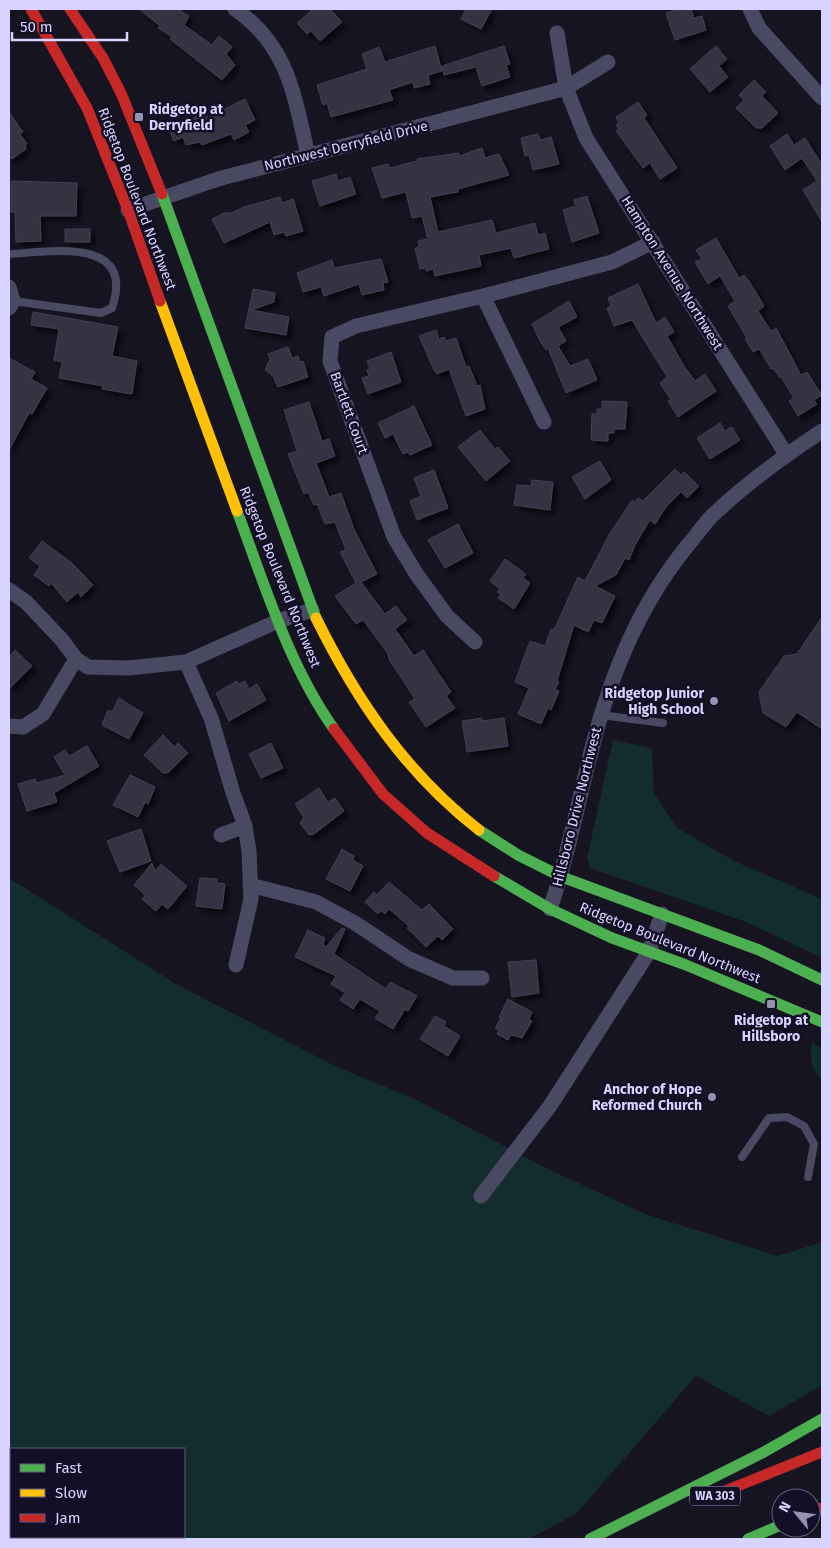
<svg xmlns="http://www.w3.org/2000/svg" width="831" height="1548" viewBox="0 0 831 1548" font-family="'Fira Sans',sans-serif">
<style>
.green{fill:#132c2d;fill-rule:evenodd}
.building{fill:#343243;stroke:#433f54;filter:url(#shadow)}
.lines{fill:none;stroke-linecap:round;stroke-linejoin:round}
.lane{stroke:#4a4962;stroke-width:8}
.street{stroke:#4a4962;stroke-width:15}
.fast{stroke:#4caf50;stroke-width:11}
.slow{stroke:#ffc107;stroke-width:11}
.jam{stroke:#c62828;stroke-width:11}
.poi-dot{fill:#9591b1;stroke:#130f26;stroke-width:2}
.labels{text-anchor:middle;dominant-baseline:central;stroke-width:5;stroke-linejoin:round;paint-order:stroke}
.shield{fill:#130f26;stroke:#9e99be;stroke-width:1}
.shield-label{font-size:12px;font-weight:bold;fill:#d9d4ff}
.poi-label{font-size:14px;font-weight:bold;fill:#d9d4ff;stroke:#130f26;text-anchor:end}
.street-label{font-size:14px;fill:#d9d4ff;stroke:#130f26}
</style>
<defs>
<filter id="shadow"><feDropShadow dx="4.5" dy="4.5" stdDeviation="2.5" flood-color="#0009"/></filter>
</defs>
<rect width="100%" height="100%" fill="#161421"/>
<g class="green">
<polygon points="613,740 652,748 654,793 677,828 736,862 822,899 822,958 746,922 590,868 587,858"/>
<path d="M9 878 176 984 335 1066 415 1099 548 1169 648 1215 778 1256 822 1242V1385L769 1416 696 1376 577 1513 529 1539H9ZM11 1449H184V1537H11Z"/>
<path d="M812 1043 822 1049V1080C811 1067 809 1060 812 1043Z"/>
</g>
<g class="building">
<polygon points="139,9 178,9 189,16 184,25 212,45 219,36 232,47 226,54 235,65 222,80 170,39 172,37 158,28 160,26"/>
<polygon points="313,9 330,9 342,22 320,41 311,31 307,34 297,23"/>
<polygon points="466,9 492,9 481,29 461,19"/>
<polygon points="678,9 691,9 694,18 702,16 706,30 675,40 666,13"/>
<polygon points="435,46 442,71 428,75 430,84 414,88 413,82 389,90 393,100 331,117 327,103 323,105 317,85 367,69 362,54 379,47 385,62"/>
<polygon points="504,46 510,64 506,65 510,77 482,86 476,67 444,75 442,66"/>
<polygon points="716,46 727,59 719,66 728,77 710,92 690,69"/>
<polygon points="754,80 766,92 762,96 778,113 762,128 756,128 736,108 744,100 739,95"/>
<polygon points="245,99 255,120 245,125 249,132 234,140 231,134 202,145 200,142 186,145 183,137 174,141 169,130 175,128 174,126 205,113 207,118"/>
<polygon points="638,102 647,115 644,118 677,168 660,179 650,163 643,168 616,131 619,129 616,125 619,123 616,117"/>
<polygon points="9,112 23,132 20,134 27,144 25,146 26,149 12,159 12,157 9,159"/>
<polygon points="538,134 541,140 551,137 559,164 533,170 529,155 525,156 521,138"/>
<polygon points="787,134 794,145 805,138 822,165 822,222 803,190 817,181 802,158 785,170 770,146"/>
<polygon points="482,148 485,158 499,154 509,175 458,189 458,192 430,197 438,232 492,220 496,233 535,223 538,235 545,233 549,249 514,258 511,248 479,255 481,266 435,276 433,269 426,271 425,268 420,269 415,248 419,247 418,241 428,239 422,216 412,218 406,192 382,198 372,168 388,164 390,168 417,161 417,159 459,153 459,156"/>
<polygon points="336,174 338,181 350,177 356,194 320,206 312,181"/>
<polygon points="11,181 77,183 76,216 40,216 41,241 16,242 15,212 11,212"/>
<polygon points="587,196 599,233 572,242 563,210 576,206 574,200"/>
<polygon points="280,197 282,203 293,199 303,231 286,236 284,232 274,235 270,222 224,243 212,219 224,213 231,213 244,207"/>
<rect x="65" y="229" width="25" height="13"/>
<polygon points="716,238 739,278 744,275 749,281 764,306 758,311 771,331 776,328 801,375 807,372 822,395 814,400 817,404 798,416 789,401 794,398 781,377 780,378 773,368 771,369 759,349 753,352 745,339 747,338 728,306 735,301 720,276 708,284 695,262 702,259 696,250"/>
<polygon points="381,259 388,282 383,283 384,290 362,295 359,284 324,296 321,287 303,292 297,273 332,260 334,268"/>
<polygon points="638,284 656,323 665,317 674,332 667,336 684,366 695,381 705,374 716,391 678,417 668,401 671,400 660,383 667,377 632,320 614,326 607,308 611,306 608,298"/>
<polygon points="253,289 275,293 274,302 251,310 289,317 286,335 245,328"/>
<polygon points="569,301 577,317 558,327 566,341 558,346 570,366 588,359 597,380 566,393 548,348 546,350 541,343 532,324"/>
<polygon points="33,312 118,327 112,356 137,361 132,394 102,389 103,386 59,378 62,362 54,360 59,329 31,325"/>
<polygon points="436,330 439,339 444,337 446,341 456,338 466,367 469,366 477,386 480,385 485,409 466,416 449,369 437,374 434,370 419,336"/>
<polygon points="288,347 292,358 298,356 300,362 303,361 308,377 278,387 273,376 265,370 270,359 268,354"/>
<polygon points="391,352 401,382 368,394 362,378 369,376 367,370 370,369 367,361"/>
<polygon points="9,358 35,372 31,379 47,388 32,414 29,413 9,450"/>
<polygon points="602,401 627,402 625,429 614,429 614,433 608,433 608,441 591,440 592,414 597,414 597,409 602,409"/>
<polygon points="309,402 322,441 329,439 335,456 316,463 329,497 341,493 354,529 377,574 361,582 385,614 396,606 407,620 395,629 414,656 423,650 451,692 446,696 455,708 426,727 409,702 415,699 390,661 387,652 363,620 356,624 335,596 356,583 340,552 346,550 335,522 325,524 317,504 314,505 308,492 304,494 288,454 297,451 284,410"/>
<polygon points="414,406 432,445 410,455 408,452 403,454 393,434 385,438 378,423"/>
<polygon points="720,423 725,431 732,427 740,440 710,459 697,438"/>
<polygon points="480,430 495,449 498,447 510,461 486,481 458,447"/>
<polygon points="600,461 611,480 585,499 572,477"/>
<polygon points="675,469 681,475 684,472 699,486 687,498 681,492 666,507 655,524 650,520 635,545 629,560 625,558 616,575 595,586 615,596 602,623 594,620 588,632 574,625 557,681 559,682 555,689 559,691 551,710 548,708 541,724 518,714 529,688 515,682 530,641 545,646 551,629 554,630 578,577 585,581 609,535 632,500 635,502 638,498 643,501"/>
<polygon points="434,470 448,508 417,520 410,501 421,496 414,478"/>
<polygon points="532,480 553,482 550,510 514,505 517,485 531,486"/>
<polygon points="458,524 473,553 445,568 428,540"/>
<polygon points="42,541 72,563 93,585 81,597 78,592 67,602 51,583 49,586 34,575 40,566 29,558"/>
<polygon points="505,559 526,574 523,578 530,583 514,609 498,598 501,594 497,592 500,589 490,581"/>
<polygon points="822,617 822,729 797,712 786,727 763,713 759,692 784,656 797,654"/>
<polygon points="15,650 32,666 9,689 9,657"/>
<polygon points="237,681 239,684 245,681 249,689 257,684 266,700 229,721 216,693"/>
<polygon points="119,698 143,713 129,739 102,725 108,710 112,712"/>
<polygon points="482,718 482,721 504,718 508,746 467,752 462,721"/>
<polygon points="163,735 175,747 178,743 188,753 168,773 163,773 144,755"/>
<polygon points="271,743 283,768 261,778 249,754"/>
<polygon points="87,746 99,766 54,793 57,802 27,811 18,784 35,779 37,783 65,775 54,757 65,750 69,756"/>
<polygon points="130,775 155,787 148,804 145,802 138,817 113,805"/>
<polygon points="319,788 328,802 335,798 344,811 314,834 309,835 300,823 304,818 295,804"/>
<polygon points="141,829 151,861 120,872 107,841"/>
<polygon points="342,849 354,856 353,860 363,866 350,891 326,879"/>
<polygon points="152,863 155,871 161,864 187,886 168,909 162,904 156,911 142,899 145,896 143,893 134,885"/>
<polygon points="200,878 217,879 217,883 225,884 222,909 196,906"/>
<polygon points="389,882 422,910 429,904 453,929 442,940 438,936 426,947 407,928 409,926 389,909 385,914 381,911 378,914 365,902 374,892 377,895"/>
<polygon points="342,928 345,929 334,954 386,989 390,982 417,996 408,1011 405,1009 393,1029 375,1018 380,1011 360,999 353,1009 340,1000 345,993 331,984 336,976 295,957 308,930 325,938 323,944 326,947"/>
<polygon points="536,960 539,993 512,997 508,962"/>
<polygon points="508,999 532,1012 529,1019 532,1021 522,1038 511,1035 508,1040 497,1034 499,1030 495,1028 501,1018 499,1017"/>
<polygon points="435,1016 446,1022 444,1026 460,1036 448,1056 420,1039"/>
</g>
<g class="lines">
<g class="lane">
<path d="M9 254C51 252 136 236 112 308L101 313 13 301"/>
<polyline points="601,715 663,723"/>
<polyline points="742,1157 769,1118 787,1117 804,1126 814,1144 808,1177"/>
</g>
<g class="street">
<path d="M235 9C289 46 294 96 308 155"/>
<polyline points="750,9 759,28 822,98"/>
<polyline points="557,33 566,88 586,138 786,454"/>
<polyline points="128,210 218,179 566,88 608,62"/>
<polyline points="9,287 13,301 9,308"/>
<polyline points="483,296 544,422"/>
<polyline points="9,590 26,602 62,640 76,659 88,667 128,668 186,662 278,621 312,610"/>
<polyline points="475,642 447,616 417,575 394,537 330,361 332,337 356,326 483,296 612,262 653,242"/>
<polyline points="186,662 211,718 233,793 245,826 249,851 251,899 236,965"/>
<polyline points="9,726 23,727 43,714 76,659"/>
<polyline points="221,835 245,826"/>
<polyline points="250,885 316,902 355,923 409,959 453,978 482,978"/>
<path d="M550 909C568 856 578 802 592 748 611 674 639 605 688 545 696 536 703 525 712 516 745 484 784 456 822 431"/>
<polyline points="481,1196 550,1106 649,952 662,914"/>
</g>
<g class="fast">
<polyline points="162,194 316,618"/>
<path d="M237 511C265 585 288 664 334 729"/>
<polyline points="479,830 518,855 562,877 759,950 822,980"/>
<polyline points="494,876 550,909 612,938 686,965 822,1022"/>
<polyline points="590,1539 764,1452 822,1419"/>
<polyline points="748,1539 781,1525"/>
</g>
<g class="slow">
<polyline points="160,301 237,511"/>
<path d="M316 618C357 701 406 773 479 830"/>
</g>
<g class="jam">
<polyline points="31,9 87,108 128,210 160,301"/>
<polyline points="70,9 103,58 121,93 162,194"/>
<polyline points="334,729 383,794 427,833 494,876"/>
<polyline points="710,1497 822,1452"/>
<polyline points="811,1512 822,1508"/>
</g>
</g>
<g class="poi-dot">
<rect x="134" y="112" width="10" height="10" rx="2.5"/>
<circle cx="714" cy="701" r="5"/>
<rect x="766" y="999" width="10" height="10" rx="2.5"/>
<circle cx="712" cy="1097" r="5"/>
</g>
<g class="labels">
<rect class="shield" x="690" y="1486.5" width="50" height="19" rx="4"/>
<g class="shield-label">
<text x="715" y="1496">WA 303</text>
</g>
<g class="poi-label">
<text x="149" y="109" text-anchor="start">Ridgetop at<tspan x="149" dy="16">Derryfield</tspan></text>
<text x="704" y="693">Ridgetop Junior<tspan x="704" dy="16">High School</tspan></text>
<text x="771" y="1020" text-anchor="middle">Ridgetop at<tspan x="771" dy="16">Hillsboro</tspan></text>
<text x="702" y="1089">Anchor of Hope<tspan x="702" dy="16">Reformed Church</tspan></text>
</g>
<g class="street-label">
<text transform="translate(346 146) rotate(-14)">Northwest Derryfield Drive</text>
<text transform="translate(137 199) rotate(69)">Ridgetop Boulevard Northwest</text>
<text transform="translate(672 273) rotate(58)">Hampton Avenue Northwest</text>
<text transform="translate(349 413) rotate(70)">Bartlett Court</text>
<text transform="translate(280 577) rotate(68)">Ridgetop Boulevard Northwest</text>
<text transform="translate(577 807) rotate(-76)">Hillsboro Drive Northwest</text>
<text transform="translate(670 943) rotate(22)">Ridgetop Boulevard Northwest</text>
</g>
</g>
<rect width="831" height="1548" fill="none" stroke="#d9d4ff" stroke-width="20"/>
<rect x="10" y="1448" width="175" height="90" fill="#130f26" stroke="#625e7d"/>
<rect x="20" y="1464" width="25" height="8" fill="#4caf50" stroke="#625e7d"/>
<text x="55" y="1473" font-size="15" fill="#d9d4ff">Fast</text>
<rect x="20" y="1489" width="25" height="8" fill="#ffc107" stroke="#625e7d"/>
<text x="55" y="1498" font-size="15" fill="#d9d4ff">Slow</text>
<rect x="20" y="1514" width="25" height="8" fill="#c62828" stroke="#625e7d"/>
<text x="55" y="1523" font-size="15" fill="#d9d4ff">Jam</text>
<g transform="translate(796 1513) rotate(299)"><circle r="24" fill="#130f26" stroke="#625e7d"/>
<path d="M0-4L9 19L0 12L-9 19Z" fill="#9591b1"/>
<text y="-8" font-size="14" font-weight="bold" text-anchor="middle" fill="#d9d4ff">N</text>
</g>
<path d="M12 32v8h115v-8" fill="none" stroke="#d9d4ff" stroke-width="2.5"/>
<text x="20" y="32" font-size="15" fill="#d9d4ff" stroke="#130f26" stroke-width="4" paint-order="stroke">50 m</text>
</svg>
